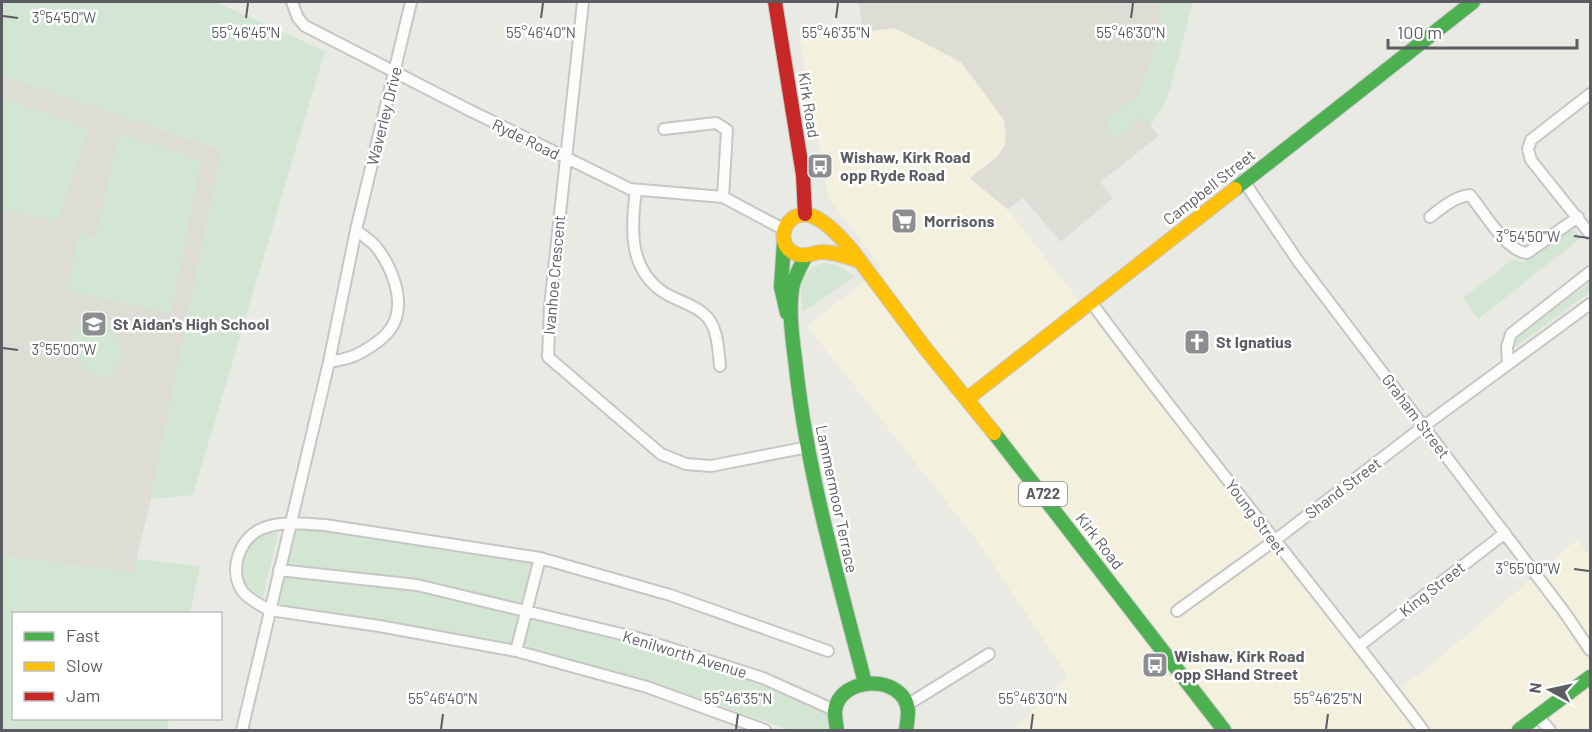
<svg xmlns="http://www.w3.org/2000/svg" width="1592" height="732" font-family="Barlow,sans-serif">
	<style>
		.commercial { fill: #f3f1de }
		.education { fill: #dddcd5 }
		.green { fill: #d3e6d3 }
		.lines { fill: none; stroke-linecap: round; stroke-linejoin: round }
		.street-casing { stroke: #c6c6c6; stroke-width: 14 }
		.fast-casing { stroke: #c7c7c7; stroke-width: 16 }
		.slow-casing { stroke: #c7c7c7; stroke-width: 16 }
		.jam-casing { stroke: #c7c7c7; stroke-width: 16 }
		.street { stroke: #fcfcfb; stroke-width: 10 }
		.fast { stroke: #4caf50; stroke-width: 14 }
		.slow { stroke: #ffc107; stroke-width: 14 }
		.jam { stroke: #c62828; stroke-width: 14 }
		.ticks { fill: none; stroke: #5b5d62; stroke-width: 2 }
		.labels { text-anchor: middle; stroke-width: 5; stroke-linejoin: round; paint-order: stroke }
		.shield { fill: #fff; stroke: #8c8e91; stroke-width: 1.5 }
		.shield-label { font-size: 15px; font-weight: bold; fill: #5b5d62 }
		.street-label { font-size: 16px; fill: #5b5d62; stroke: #fff }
		.poi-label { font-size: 16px; font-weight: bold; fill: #5b5d62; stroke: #fff; text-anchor: start }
		.ticks-label { font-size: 15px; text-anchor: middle; fill: #5b5d62; stroke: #fff; stroke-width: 5; stroke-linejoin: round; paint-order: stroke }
	</style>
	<rect width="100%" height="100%" fill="#eaeae5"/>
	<path class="commercial" d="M894,28L961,61L1004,120L1005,145L997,157L970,179L1007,209L1388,696L1429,667L1577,540L1590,556V730H1013L1068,676L976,539L807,326L881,268L829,198L800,40Z"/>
	<path class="education" d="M859,2H1161L1160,33L1139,96L1140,113L1159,136L1100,182L1113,198L1061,242L1023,198L1007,209L970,178L997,157L1005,145L1006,134L1004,120L961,62L894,28L863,32Z
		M2,75L222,150L151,499L133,573L2,556Z"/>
	<path class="green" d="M2,2H216L325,51L193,495L151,499L222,150L2,75Z
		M1161,2H1193L1170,89L1165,104L1150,126L1142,116L1117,138L1109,132L1106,117L1139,96L1160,33Z
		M2,98L89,128L57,222L2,209Z
		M119,134L201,160L171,313L68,291L79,232L96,237Z
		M1567,230L1575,231L1581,238L1478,319L1463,298L1513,259L1524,262Z
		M824,263C837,264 845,268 854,277L803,312C799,290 799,269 824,263Z
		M1590,282V292L1516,347L1513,346L1519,335Z
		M83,316L112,324L122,353L111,378L87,372L68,343Z
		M297,528C377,533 456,548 534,563L523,605L417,580L288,565Z
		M265,532L278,533L263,597L254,593L243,582C237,558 246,545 265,532Z
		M2,556L133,573L136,559L200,566L190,613L14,614V718L169,719L167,730H2Z
		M286,574L416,588L520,613L513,645L380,620L279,607Z
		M529,617L638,641L762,681L836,715L831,730H790L649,681L522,646Z"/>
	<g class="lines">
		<g class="street-casing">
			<path id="street" d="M292,2L298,18L305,26L467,109L630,189L723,197L783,229
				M583,2L550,306L548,357L661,454L686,464L711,466L808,447
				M1590,94L1531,140L1528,149L1531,160L1590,234
				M664,129L716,123L727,130L723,197
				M1243,180L1298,261L1565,613L1590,650
				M636,190C631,227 628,268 663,292C675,300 693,304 704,314C718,326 718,348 720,366
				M1430,217C1443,207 1454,197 1470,195C1483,211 1507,252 1527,253L1578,217
				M1091,302C1198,447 1314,586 1423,730
				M329,362C338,360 348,359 356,355C370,348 391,335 396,318C403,296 391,266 377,248C372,241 363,236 356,230
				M1508,364L1507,347L1511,334L1590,272
				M279,570L417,585L638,638L763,678L832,709L835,717
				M1177,611L1274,541L1424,426L1590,304
				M1359,646L1505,533
				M516,651L540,558
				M907,705L989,654
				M1538,717L1550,730
				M242,730L329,362L356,230L411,2
				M765,730L647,687L516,651L379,626L270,610C260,605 250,600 243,592C228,571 239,539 261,529C280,520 304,524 325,525L540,558L670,595L828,651"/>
		</g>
		<g class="fast-casing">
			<path id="fast" d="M1235,189L1473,2
				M784,242L781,287L787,313
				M806,256C800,267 794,277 792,289C788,318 794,347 797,376C809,480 839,581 865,683
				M994,433L1224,730
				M837,730C836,724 835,717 835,711C839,675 905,674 908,711C908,717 907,724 906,730
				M1519,730L1590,677"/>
		</g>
		<g class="slow-casing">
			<path id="slow" d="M859,261C847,257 835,252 823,252C814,252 805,258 796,254C771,244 787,207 812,216C827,222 840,237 851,249L925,348L994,433
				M967,399L1235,189"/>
		</g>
		<g class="jam-casing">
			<path id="jam" d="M775,2L803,175L805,214"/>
		</g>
		<use href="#street" class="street"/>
		<use href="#fast" class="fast"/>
		<use href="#slow" class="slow"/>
		<use href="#jam" class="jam"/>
	</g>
	<path class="ticks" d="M3,16L18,18M246,18L248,3M541,18L543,3M836,18L838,3M1131,18L1133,3M1574,236L1589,238M3,348L18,350M1574,569L1589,571M441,729L443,714M736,729L738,714M1031,729L1033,714M1326,729L1328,714"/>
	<defs>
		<g id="bus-square" transform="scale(1.35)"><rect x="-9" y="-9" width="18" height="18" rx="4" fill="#8d8e90" stroke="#fff"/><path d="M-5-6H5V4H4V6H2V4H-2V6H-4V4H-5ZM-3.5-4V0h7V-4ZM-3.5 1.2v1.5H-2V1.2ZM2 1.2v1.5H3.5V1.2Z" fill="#fff"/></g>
		<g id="supermarket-square" transform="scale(1.35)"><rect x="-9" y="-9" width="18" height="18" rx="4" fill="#8d8e90" stroke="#fff"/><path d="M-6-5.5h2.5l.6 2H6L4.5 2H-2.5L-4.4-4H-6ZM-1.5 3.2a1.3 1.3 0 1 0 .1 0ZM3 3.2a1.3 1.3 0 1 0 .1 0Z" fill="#fff"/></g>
		<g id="school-square" transform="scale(1.35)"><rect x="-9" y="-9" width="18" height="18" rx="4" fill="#8d8e90" stroke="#fff"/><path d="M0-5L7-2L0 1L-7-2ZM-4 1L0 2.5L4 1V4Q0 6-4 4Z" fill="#fff"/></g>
		<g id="church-square" transform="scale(1.35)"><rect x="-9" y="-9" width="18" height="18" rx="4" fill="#8d8e90" stroke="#fff"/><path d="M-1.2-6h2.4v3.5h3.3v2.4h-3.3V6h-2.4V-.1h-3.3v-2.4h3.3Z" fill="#fff"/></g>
	</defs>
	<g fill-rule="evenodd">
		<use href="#bus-square" x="820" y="166"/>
		<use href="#supermarket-square" x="904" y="221"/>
		<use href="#school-square" x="94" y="324"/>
		<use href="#church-square" x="1197" y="342"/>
		<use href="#bus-square" x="1155" y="665"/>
	</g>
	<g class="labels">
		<rect class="shield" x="1019" y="482" width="48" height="24" rx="4.5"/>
		<g class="shield-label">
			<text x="1043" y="499">A722</text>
		</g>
		<g class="street-label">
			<text transform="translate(809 105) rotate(81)" y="6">Kirk Road</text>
			<text transform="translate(384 116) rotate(-76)" y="6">Waverley Drive</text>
			<text transform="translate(526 139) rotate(26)" y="6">Ryde Road</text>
			<text transform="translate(1209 187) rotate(-38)" y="6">Campbell Street</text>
			<text transform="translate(554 275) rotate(-85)" y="6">Ivanhoe Crescent</text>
			<text transform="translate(1416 416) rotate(53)" y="6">Graham Street</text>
			<text transform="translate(1343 488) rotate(-37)" y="6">Shand Street</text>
			<text transform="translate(837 499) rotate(78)" y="6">Lammermoor Terrace</text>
			<text transform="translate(1256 517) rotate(53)" y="6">Young Street</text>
			<text transform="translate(1100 541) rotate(52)" y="6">Kirk Road</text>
			<text transform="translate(1432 589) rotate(-38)" y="6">King Street</text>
			<text transform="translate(685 654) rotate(17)" y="6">Kenilworth Avenue</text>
		</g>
		<g class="poi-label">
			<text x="840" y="163">Wishaw, Kirk Road<tspan x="840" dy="18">opp Ryde Road</tspan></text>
			<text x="924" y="227">Morrisons</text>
			<text x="113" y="330">St Aidan's High School</text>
			<text x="1216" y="348">St Ignatius</text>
			<text x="1174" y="662">Wishaw, Kirk Road<tspan x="1174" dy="18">opp SHand Street</tspan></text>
		</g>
	</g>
	<g class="ticks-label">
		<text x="64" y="23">3°54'50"W</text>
		<text x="246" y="38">55°46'45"N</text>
		<text x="541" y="38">55°46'40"N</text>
		<text x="836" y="38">55°46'35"N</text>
		<text x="1131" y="38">55°46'30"N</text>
		<text x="1528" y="242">3°54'50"W</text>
		<text x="64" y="355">3°55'00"W</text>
		<text x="1528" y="574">3°55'00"W</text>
		<text x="443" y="704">55°46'40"N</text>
		<text x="738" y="704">55°46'35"N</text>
		<text x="1033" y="704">55°46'30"N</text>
		<text x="1328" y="704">55°46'25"N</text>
	</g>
	<rect width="1592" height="732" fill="none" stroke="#5b5d62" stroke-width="6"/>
	<rect x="12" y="612" width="210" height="108" fill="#ffffff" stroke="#bdbec0" stroke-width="1.5"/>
	<rect x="24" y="632" width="30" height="9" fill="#4caf50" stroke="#bdbec0" stroke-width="1.5"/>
	<text x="66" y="642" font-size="18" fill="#5b5d62">Fast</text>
	<rect x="24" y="662" width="30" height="9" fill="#ffc107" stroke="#bdbec0" stroke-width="1.5"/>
	<text x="66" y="672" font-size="18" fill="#5b5d62">Slow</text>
	<rect x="24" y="692" width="30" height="9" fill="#c62828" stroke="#bdbec0" stroke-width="1.5"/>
	<text x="66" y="702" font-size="18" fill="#5b5d62">Jam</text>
	<g transform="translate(1550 690) rotate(278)" stroke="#ffffff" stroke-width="4.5" paint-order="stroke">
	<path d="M0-4.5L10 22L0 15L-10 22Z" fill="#5b5d62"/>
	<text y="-9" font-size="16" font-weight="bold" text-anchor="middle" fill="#5b5d62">N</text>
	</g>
	<path d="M1388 39v9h189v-9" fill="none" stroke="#5b5d62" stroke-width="3"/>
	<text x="1397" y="39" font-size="18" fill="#5b5d62" stroke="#ffffff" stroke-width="4.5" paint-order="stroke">100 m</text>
</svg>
